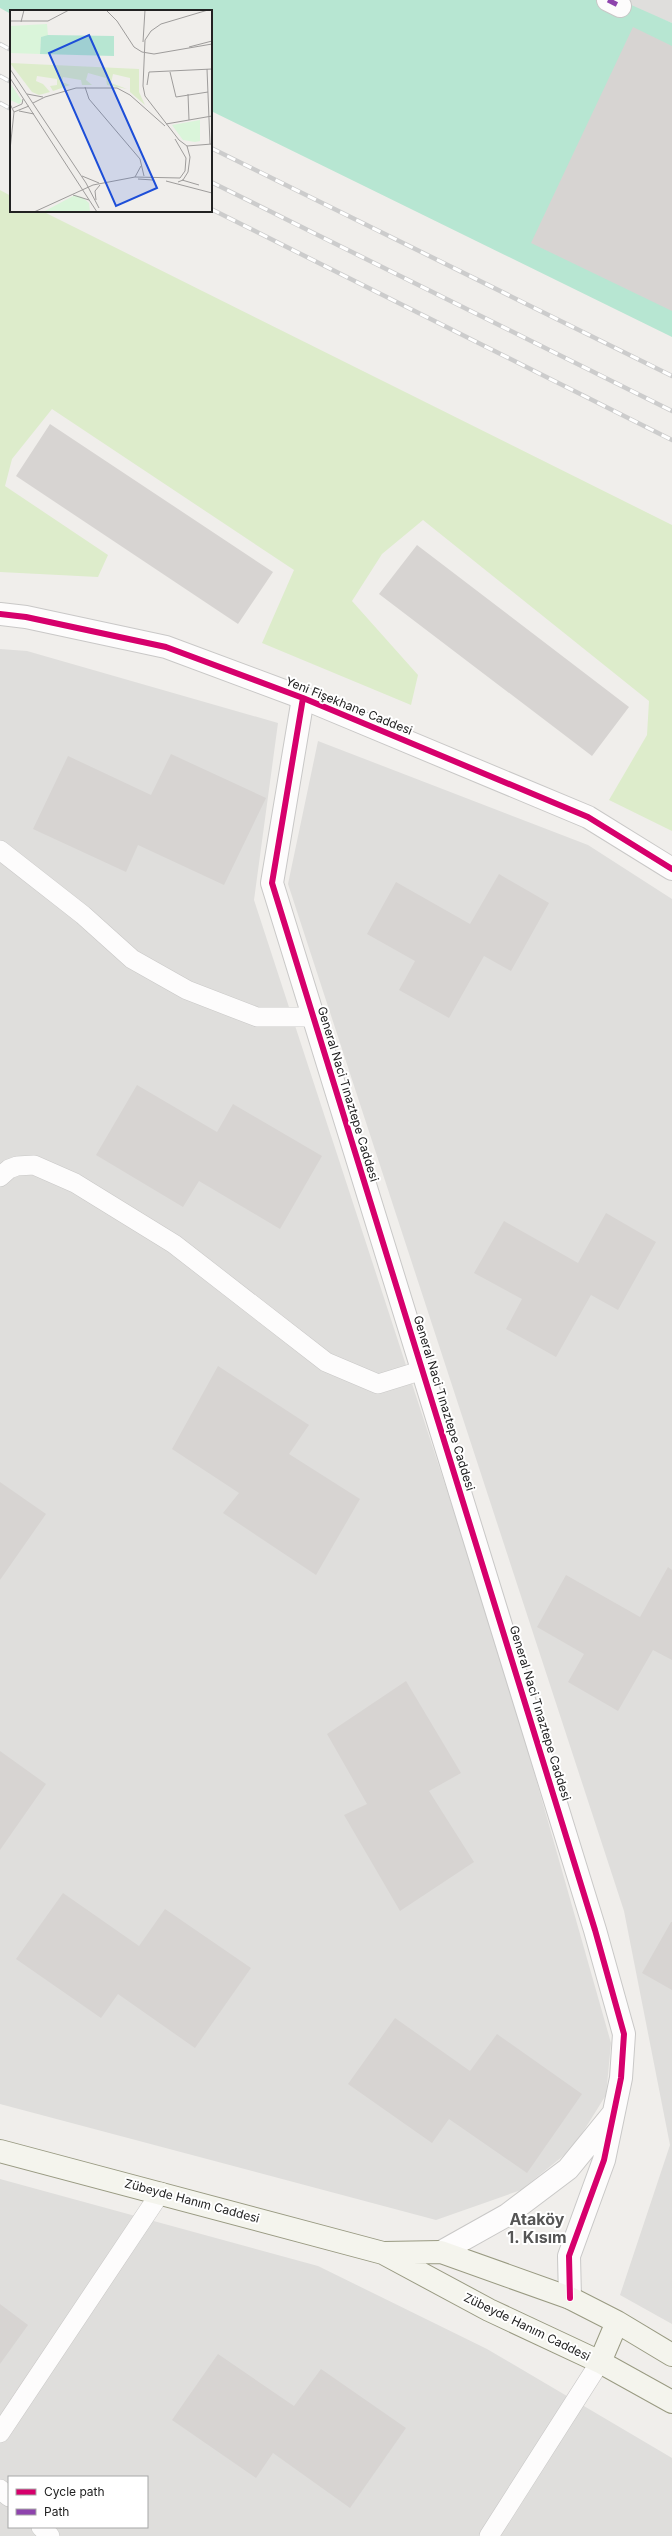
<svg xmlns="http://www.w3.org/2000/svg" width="672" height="2536" font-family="Inter,sans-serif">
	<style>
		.residential { fill: #dfdedc; fill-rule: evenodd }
		.grass { fill: #ddeccb }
		.pitch { fill: #b7e6d2 }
		.building { fill: #d7d4d2 }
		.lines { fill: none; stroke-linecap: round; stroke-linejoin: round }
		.service-casing { stroke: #c9c8c7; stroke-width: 20 }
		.pedestrian-casing { stroke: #c9c8c7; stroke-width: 24 }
		.minor-casing { stroke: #c9c8c7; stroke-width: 24 }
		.tertiary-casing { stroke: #c9c8c7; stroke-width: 24 }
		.secondary-casing { stroke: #999a82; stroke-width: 24 }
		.service { stroke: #fdfcfc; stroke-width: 19 }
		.pedestrian { stroke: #fdfcfc; stroke-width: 22 }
		.minor { stroke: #fdfcfc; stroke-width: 22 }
		.tertiary { stroke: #fdfcfc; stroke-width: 22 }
		.secondary { stroke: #f4f4ed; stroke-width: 22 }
		.rail-casing { stroke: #ccc; stroke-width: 4.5 }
		.rail { stroke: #fff; stroke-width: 3; stroke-dasharray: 9; stroke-linecap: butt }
		.quiet { stroke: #8e44ad; stroke-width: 5; stroke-dasharray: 10 5; stroke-linecap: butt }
		.cycleway-casing { stroke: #fff; stroke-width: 8 }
		.cycleway { stroke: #d6006c; stroke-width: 6 }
		.labels { text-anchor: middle; stroke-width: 4; stroke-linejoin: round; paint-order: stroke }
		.street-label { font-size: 12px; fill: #222; stroke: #fff }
		.district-label { font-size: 16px; font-weight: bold; fill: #555; stroke: #fff }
		.inset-road { fill: none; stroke: #9e9c9b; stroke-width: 1 }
		.view { fill: #1d4ed8; fill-opacity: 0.15; stroke: #1d4ed8; stroke-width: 2 }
		.inset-edge { fill: none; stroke: #222; stroke-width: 2 }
	</style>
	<rect width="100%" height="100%" fill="#f0eeeb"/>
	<path class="residential" d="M620,0H672V23L639,10Z
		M0,649L27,651L278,723L254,900L501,1656L611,2043L606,2095L573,2148L521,2190L436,2220L0,2104Z
		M318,741L588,845L672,899V2324L620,2295L670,2145L624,1911L288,884Z
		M0,2179L318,2266L487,2349L672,2458V2536H0ZM9,2477H147V2527H9Z"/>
	<path class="grass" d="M0,190L11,196V211H42L672,525V831L609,800L647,735L649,701L423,520L382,554L352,601L418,675L411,705L262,643L294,570L52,409L12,459L5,486L108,555L98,577L0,572Z"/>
	<path class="pitch" d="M0,0H620L672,23V337L211,111V11H11V14L0,8Z"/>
	<path class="building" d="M633,27L672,46V311L531,243Z
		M50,424L273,572L238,624L16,476Z
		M417,545L629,707L592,756L379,594Z
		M171,754L266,798L224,885L138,845L126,872L33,829L68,756L151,795Z
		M499,874L549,903L511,971L484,956L449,1018L399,990L415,961L367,934L396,882L470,924Z
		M137,1085L217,1132L233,1104L322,1156L280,1229L199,1181L183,1207L96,1155Z
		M606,1213L656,1242L618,1310L591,1295L556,1357L506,1329L522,1299L474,1273L504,1221L578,1263Z
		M218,1366L309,1425L289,1454L360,1499L316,1575L223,1513L239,1493L172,1449Z
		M0,1482L46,1514L0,1580Z
		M668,1567L672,1570V1660L653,1650L618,1711L568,1682L584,1654L537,1627L566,1575L640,1617Z
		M406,1681L461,1773L429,1791L474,1862L400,1911L344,1815L367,1804L327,1734Z
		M0,1751L46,1784L0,1850Z
		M63,1893L139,1946L165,1909L251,1968L195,2048L118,1994L101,2018L16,1959Z
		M671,1922H672V1990L642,1973Z
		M395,2018L470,2071L497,2034L582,2094L527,2173L449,2119L432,2143L348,2084Z
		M0,2304L28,2325L0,2364Z
		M218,2354L294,2406L321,2369L406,2428L350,2508L273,2453L256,2478L172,2420Z"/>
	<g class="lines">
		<g class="service-casing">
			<path id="service" d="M0,850L83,915L132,959L187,990L257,1017H313
				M0,1177L9,1169L17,1166L34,1165L75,1183L174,1244L326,1362L378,1384L423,1370
				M0,2433L161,2192
				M0,2489L9,2497
				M41,2527L50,2536
				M489,2536L600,2362"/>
		</g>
		<g class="pedestrian-casing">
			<path id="pedestrian" d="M608,0L620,6"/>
		</g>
		<g class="minor-casing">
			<path id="minor" d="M303,698L272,883L595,1930L624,2034L621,2078L604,2160L569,2256L570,2298
				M441,2252L507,2215L568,2169L612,2115"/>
		</g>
		<g class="tertiary-casing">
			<path id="tertiary" d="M0,614L26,617L166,647L303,698L588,817L672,869"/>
		</g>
		<g class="secondary-casing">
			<path id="secondary" d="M0,2151L383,2253L489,2310L600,2362L672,2402
				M384,2253L441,2252L570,2298L617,2322L672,2355
				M600,2362L617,2322"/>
		</g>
		<use href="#service" class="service"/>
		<use href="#pedestrian" class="pedestrian"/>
		<use href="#minor" class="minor"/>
		<use href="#tertiary" class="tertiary"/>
		<use href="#secondary" class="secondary"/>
		<g class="rail-casing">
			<path id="rail" d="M0,44L11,50
				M0,76L11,82
				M0,103L11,109
				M211,148L672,376
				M211,182L672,411
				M211,209L672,440"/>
		</g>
		<use href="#rail" class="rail"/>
		<path class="quiet" d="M608,0L620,6"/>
		<g class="cycleway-casing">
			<path id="cycleway" d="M0,614L26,617L166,647L303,698L588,817L672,869
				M303,698L272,883L595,1930L624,2034L621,2078L604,2160L569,2256L570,2298"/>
		</g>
		<use href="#cycleway" class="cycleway"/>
	</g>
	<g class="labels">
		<g class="street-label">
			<text transform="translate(349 706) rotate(22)" y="4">Yeni Fişekhane Caddesi</text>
			<text transform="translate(348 1094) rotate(73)" y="4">General Naci Tınaztepe Caddesi</text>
			<text transform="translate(444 1403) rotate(73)" y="4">General Naci Tınaztepe Caddesi</text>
			<text transform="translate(540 1713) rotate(73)" y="4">General Naci Tınaztepe Caddesi</text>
			<text transform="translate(192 2201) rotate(15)" y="4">Zübeyde Hanım Caddesi</text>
			<text transform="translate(527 2327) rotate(26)" y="4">Zübeyde Hanım Caddesi</text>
		</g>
		<g class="district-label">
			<text x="537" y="2225">Ataköy<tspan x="537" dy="18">1. Kısım</tspan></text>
		</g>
	</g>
	<g transform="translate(10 10)">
		<rect width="202" height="202" fill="#f0eeeb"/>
		<path d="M0,53L129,59V82L135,95L120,82V68L103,64L101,73L117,79L97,75L96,68L78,63L76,70L82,75H72L71,70L53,67L52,72L60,75L43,81L40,76L47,75V69L27,66L26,71L33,74L40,82L29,85L22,82Z" fill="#ddeccb"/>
		<path d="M37,14L38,26L31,27L30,44L0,43V16ZM0,73L12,91L9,94L0,90ZM190,110V131L185,132L173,130L162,115ZM65,185L72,187L79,193L80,202H33Z" fill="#daf5da"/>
		<path d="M38,25L104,26V46L30,44L31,27Z" fill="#b7e6d2"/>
		<path class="inset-road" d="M96,0L107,11L124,37L132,42L144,44L202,34M0,11H38L59,0M11,12L14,0M133,32L135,0M179,37L202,31M0,59L76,173L89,198M197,59L200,134M160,62L166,87L198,82M0,68L87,202M137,75L139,62L202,59M75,77L79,89L130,149L134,166M17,84L33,87M178,84L179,110M23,93L35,87L66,78H107L120,85L155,116M0,94L4,102L0,140M3,98L12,94L13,89M9,101L24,104M4,102L19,96M156,114L202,106M177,136L169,130L135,86L133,76L135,30L141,21L151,14L198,0M177,136L202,134M72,166L89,173M125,167L131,156M128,169L143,170M172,170L189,175M156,171L202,183M168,172L173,170L178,162L180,147L177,136M63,185L79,190M86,190L85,181L90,175M24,202L83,175L125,167L170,168L175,161L176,148L165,129"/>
		<path class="view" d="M79,25L147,178L106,196L39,43Z"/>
		<rect width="202" height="202" class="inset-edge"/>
	</g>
	<rect x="8" y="2476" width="140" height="52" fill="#ffffff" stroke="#a7a7a7"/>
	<rect x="16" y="2489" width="20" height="6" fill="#d6006c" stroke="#a7a7a7"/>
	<text x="44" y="2496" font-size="12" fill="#222222">Cycle path</text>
	<rect x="16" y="2509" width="20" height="6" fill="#8e44ad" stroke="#a7a7a7"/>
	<text x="44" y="2516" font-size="12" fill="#222222">Path</text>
</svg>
